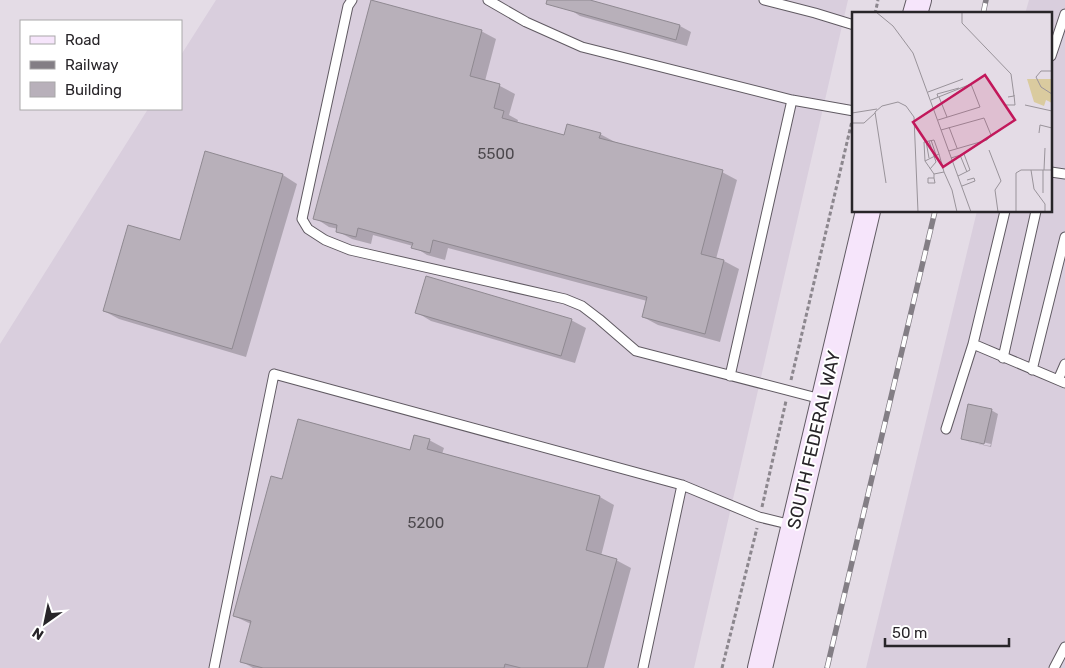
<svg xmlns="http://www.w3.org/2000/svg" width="1065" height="668" font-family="Rubik,sans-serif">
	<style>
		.built { fill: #d9cedd }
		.shadow { fill: #0003; fill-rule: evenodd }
		.building { fill: #b8b0ba; stroke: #8f8991 }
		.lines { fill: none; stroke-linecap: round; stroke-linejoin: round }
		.service-casing { stroke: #605a62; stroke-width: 11 }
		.secondary-casing { stroke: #605a62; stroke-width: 26 }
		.path { stroke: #8c878e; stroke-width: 3; stroke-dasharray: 4 2.5; stroke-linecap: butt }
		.service { stroke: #fff; stroke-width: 9 }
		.secondary { stroke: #f6e5fb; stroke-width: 24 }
		.rail-casing { stroke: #837e85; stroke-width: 5.5 }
		.rail { stroke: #fff; stroke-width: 4; stroke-dasharray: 11; stroke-linecap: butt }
		.labels { text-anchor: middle; stroke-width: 4; stroke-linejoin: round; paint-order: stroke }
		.number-label { font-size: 15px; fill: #4c484d }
		.street-label { font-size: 18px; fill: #282529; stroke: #fff }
		.inset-road { fill: none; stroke: #99939a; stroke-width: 1 }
		.view { fill: #c2185b; fill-opacity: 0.15; stroke: #c2185b; stroke-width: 2.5 }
		.inset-edge { fill: none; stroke: #282529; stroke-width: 2.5 }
	</style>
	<rect width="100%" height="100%" fill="#e4dce6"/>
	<path class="built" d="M216,0H848L694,668H0V344L148,109H181V55Z
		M1029,0H1065V668H866L977,211H1051V14H1025Z"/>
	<path class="shadow" d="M571,0H586L680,26L691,32L687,46L580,16L569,9Z
		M481,31L496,39L485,81L500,86L515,94L509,115L518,120L517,124L565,137L600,134L615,142L722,172L737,180L716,259L724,261L739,269L720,342L658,325L643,317L647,301L448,248L445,260L427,255L413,246L373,235L371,244L352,239L337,231L338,229L329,227L315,218Z
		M283,175L297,184L246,357L119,319L104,311L180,241Z
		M416,312L571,320L586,328L575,363L431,321Z
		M991,410L998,414L991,447L970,442L962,438ZM969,439L991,444L990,446L969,442Z
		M429,440L444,448L442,454L600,497L614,505L601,556L616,560L631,568L604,668H253L241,661L251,624L234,616L283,481L411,451Z"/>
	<path class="building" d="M371,0L482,30L470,76L500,84L494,108L504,111L502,118L564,135L567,124L601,133L599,138L723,170L701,254L724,260L705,334L642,317L647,297L433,240L430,253L411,248L413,243L358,228L356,237L336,232L337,225L313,219Z
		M547,0H590L680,25L676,40L546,4Z
		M205,151L283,174L232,349L103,311L128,225L180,240Z
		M426,276L572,319L561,356L415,313Z
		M968,404L992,409L984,444L961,439Z
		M298,419L410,450L414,435L430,439L427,449L600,496L586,550L617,559L587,668H521L505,664L504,668H263L240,662L251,621L233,616L271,476L282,479Z"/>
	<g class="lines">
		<g class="service-casing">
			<path id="service" d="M352,0L348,6L302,219L308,229L325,240L350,250L565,299L582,306L599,319L636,351L821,399
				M488,0L526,22L582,47L792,100L854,111
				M764,0L815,13L854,25
				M1051,56L1065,14
				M1051,172L1065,174
				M1005,211L973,344L1065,383
				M1003,358L1036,211
				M1032,370L1065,237
				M730,376L792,100
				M1058,380L1065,364
				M946,429L973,344
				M214,668L274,374L682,485L759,517L792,525
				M643,668L682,485
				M1054,668L1065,647"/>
		</g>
		<g class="secondary-casing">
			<path id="secondary" d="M915,14L919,0
				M760,668L868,211"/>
		</g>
		<path class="path" d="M875,14L878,0
			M791,380L852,121
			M762,507L786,401
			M722,668L757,528"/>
		<use href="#service" class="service"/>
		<use href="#secondary" class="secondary"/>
		<g class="rail-casing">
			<path id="rail" d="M983,14L986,0
				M827,668L935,211"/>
		</g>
		<use href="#rail" class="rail"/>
	</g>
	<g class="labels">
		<g class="number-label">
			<text x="496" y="159">5500</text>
			<text x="426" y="528">5200</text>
		</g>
		<g class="street-label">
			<text transform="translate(814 440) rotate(-77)" y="6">SOUTH FEDERAL WAY</text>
		</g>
	</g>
	<g transform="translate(852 12)">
		<rect width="200" height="200" fill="#e4dce6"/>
		<path d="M175,67H200V91L194,88L192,94L182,90Z" fill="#dacb9f"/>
		<path class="inset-road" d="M24,0L41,14L61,41L119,200M110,0V11L159,62L162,84L156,85M200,59H189L184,65L189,75L200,82M76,80L111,67M86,85L85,82L107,76M87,85L95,105M79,88L119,72L128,95L86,108M153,93H163L162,83M173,93L200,99M0,101L25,97M0,111H12L23,101M97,115L105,136M89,118L132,106L139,123L135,128L97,139M187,121L188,113L200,116M79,128L84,143M74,129L77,146M77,129L84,150L78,157M137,138L149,169L143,178L146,200M87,142L82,128L72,130L73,149L82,162L92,160L100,178L105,200M108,143L115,160M99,146L112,142L118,158L106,164M73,149L87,142L92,160M179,158L182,177L193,192V200M191,158V181M192,158L193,136M82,162V166L83,171H76V166H82M34,171L23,100L30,94L46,90L54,94L62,105L66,200M110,174L123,169L122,166L115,168M164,200V161L169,158H200"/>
		<path class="view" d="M133,63L163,108L91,155L61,110Z"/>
		<rect width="200" height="200" class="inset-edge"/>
	</g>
	<rect x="20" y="20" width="162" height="90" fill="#ffffff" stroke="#a9a8a9"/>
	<rect x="30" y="36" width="25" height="8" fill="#f6e5fb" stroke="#a9a8a9"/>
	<text x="65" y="45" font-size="15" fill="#282529">Road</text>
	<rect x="30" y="61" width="25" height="8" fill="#837e85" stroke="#a9a8a9"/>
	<text x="65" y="70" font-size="15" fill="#282529">Railway</text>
	<rect x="30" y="82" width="25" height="15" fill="#b8b0ba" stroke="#a9a8a9"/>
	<text x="65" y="95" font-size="15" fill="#282529">Building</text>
	<g transform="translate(45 623) rotate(213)" stroke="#ffffff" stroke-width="4" paint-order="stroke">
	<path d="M0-4L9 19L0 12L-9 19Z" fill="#282529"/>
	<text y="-8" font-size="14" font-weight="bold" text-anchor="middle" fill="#282529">N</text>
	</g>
	<path d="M885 638v8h124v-8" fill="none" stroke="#282529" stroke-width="2.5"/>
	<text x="892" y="638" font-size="15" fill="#282529" stroke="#ffffff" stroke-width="4" paint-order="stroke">50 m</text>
</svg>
